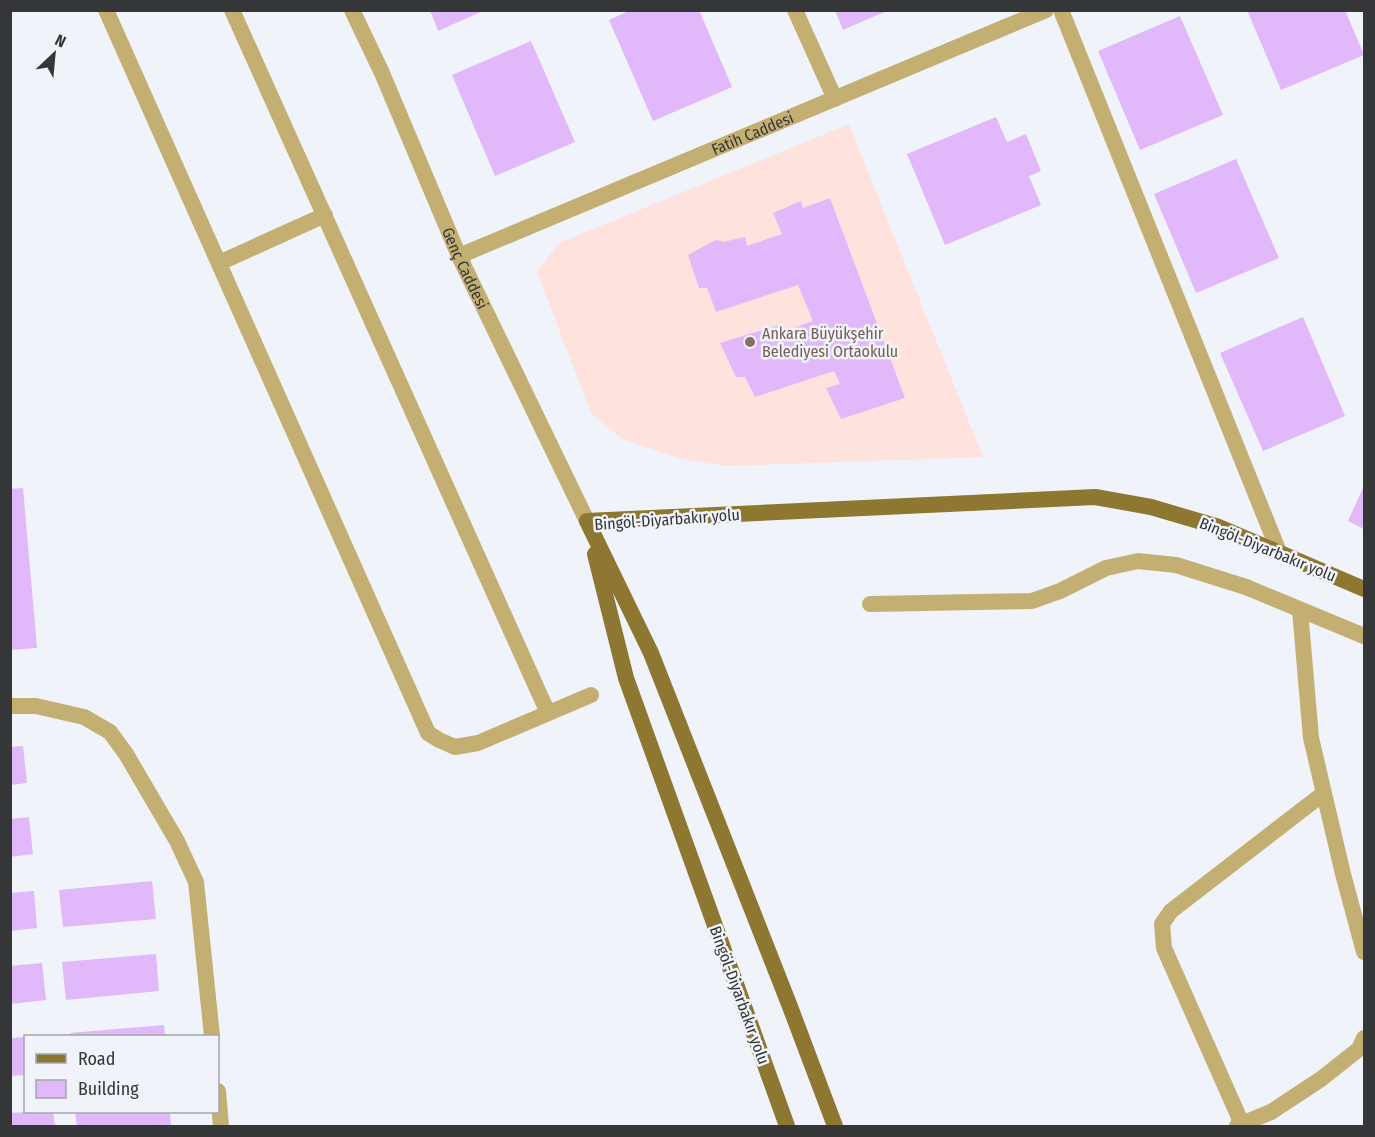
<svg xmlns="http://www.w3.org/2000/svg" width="1375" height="1137" font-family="'Fira Sans Condensed',sans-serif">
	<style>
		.education { fill: #fde2de }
		.building { fill: #e1b8f9 }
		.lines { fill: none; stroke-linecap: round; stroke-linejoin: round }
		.minor { stroke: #c4af73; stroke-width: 16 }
		.tertiary { stroke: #c4af73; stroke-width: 16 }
		.primary { stroke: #8e7731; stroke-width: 16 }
		.education-dot { fill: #8d6e63; stroke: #f0f3fa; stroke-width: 2 }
		.labels { text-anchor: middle; stroke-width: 5; stroke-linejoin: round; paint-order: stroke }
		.street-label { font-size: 16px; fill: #353638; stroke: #f0f3fa }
		.education-label { font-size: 16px; fill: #785e54; stroke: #f0f3fa; text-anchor: start }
	</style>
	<rect width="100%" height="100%" fill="#f0f3fa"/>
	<path class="education" d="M849,124L983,457L726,466L682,459L622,439L591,413L537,272L559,243Z"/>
	<path class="building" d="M430,10H485L438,31Z
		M631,10H699L732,87L653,121L609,20Z
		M835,10H889L843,30Z
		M1247,10H1345L1364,55L1281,90Z
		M1180,16L1223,115L1140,150L1098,51Z
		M531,41L575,142L495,176L452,75Z
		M996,117L1007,142L1026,134L1041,171L1029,176L1041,205L945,245L907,154Z
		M1236,159L1279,258L1196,293L1154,194Z
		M830,198L905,398L841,419L826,388L840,384L834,371L755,397L745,377H736L720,343L782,324L785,331L813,321L798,285L716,312L707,288H699L688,255L716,240L723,242L745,237L747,246L782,234L773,213L801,201L803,208Z
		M1303,317L1345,416L1263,451L1220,353Z
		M1364,486V529L1348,521Z
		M23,488L37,648L10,650V489Z
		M23,746L27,783L10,785V747Z
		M29,817L33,854L10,857V819Z
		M152,881L156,919L63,927L59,890Z
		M34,891L37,928L10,931V893Z
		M156,954L159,991L66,1000L62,962Z
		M42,963L46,1000L10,1004V966Z
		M164,1025L165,1036H70V1033Z
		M26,1037V1075L10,1076V1038Z
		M25,1112H53L55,1126H10V1113Z
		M75,1112H170L171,1126H77Z"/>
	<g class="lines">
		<path class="minor" d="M106,10L428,733L439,740L455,747L478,743L591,695
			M232,10L548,713
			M795,10L835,99
			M1061,10L1279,552
			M219,263L325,215
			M870,604L1032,601L1060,591L1106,568L1138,561L1176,565L1246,587L1364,636
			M1300,610L1311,738L1343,874L1364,952
			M10,706H36L84,717L110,732L126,754L177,841L196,882L212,1036
			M218,1091L221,1126
			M1242,1124L1164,948L1162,924L1171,911L1324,793
			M1237,1126L1271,1112L1321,1079L1359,1049L1364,1038"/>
		<g class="tertiary">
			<path id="s1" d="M352,10L382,73L459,256L587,521"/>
			<path id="s2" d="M459,256L1046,10"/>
		</g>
		<path class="primary" d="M587,521L1095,497L1151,507L1219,527L1364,589
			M587,521L651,653L789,1004L835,1126
			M595,554L626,678L787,1126"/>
	</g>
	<circle class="education-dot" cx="750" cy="342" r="6"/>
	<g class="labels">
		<g class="street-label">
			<text dy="6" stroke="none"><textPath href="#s2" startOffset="318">Fatih Caddesi</textPath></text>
			<text dy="6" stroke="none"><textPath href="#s1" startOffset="282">Genç Caddesi</textPath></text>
			<text transform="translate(667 519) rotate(-4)" y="6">Bingöl-Diyarbakır yolu</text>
			<text transform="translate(1268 549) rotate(22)" y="6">Bingöl-Diyarbakır yolu</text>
			<text transform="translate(740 995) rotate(70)" y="6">Bingöl-Diyarbakır yolu</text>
		</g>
		<g class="education-label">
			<text x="762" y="339">Ankara Büyükşehir<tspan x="762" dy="18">Belediyesi Ortaokulu</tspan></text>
		</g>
	</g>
	<rect width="1375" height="1137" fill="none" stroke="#353638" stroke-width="24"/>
	<rect x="24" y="1035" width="195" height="78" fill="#f0f3fa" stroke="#a5a7ac" stroke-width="1.5"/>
	<rect x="36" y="1054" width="30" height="9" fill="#8e7731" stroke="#a5a7ac" stroke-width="1.5"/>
	<text x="78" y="1065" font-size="18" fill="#353638">Road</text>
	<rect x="36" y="1080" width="30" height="18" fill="#e1b8f9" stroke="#a5a7ac" stroke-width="1.5"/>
	<text x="78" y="1095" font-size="18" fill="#353638">Building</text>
	<g transform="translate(54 54) rotate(26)" stroke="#f0f3fa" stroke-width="4.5" paint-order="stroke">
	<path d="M0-4.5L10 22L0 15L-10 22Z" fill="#353638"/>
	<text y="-9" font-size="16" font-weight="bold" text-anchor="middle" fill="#353638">N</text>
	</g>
</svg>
